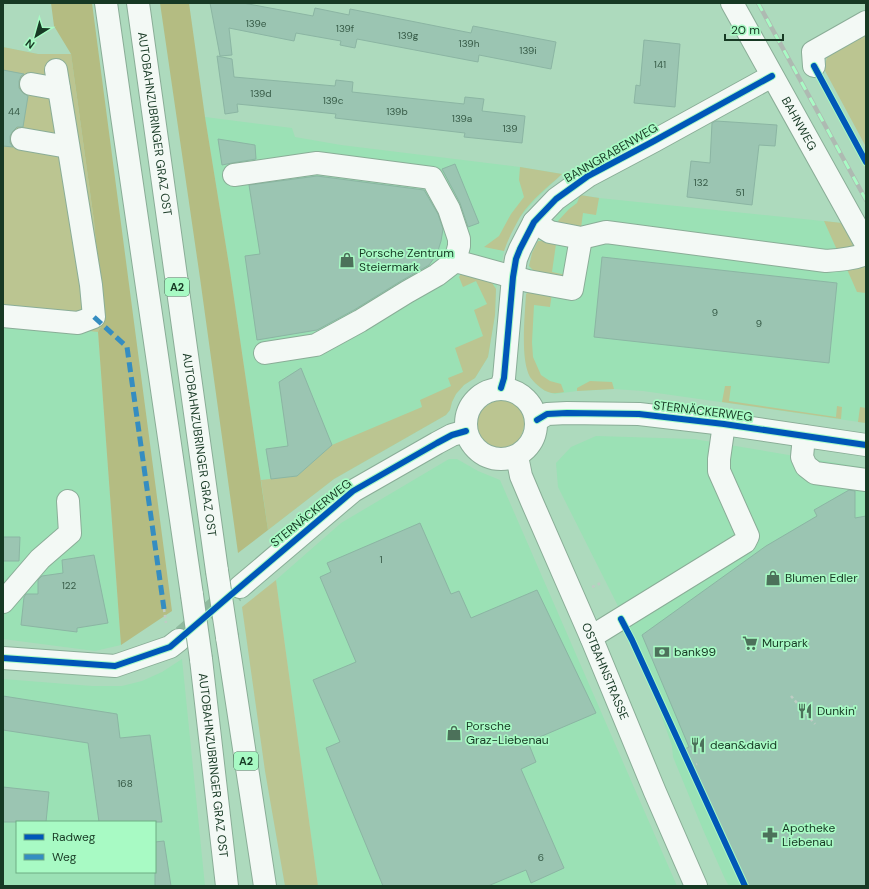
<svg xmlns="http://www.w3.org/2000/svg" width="869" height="889" font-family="'DM Sans',sans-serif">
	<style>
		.built { fill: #9be1b5; fill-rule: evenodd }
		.green { fill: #bbc591 }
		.forest { fill: #b4bc82 }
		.building { fill: #9bc5b2; stroke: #8bb5a3 }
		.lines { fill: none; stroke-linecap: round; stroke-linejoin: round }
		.minor-tunnel { stroke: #8fba9e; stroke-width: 22; stroke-dasharray: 22 11; stroke-linecap: butt }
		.minor-casing { stroke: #8aad97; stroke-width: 24 }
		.major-casing { stroke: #8aad97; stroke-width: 24 }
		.highway-casing { stroke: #8aad97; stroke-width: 24 }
		.path { stroke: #bfccc4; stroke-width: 2.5; stroke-dasharray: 3 3; stroke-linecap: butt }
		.minor { stroke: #f3f9f5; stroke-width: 22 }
		.major { stroke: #f3f9f5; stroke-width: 22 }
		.highway { stroke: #f3f9f5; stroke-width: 22 }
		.rail-casing { stroke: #aebab2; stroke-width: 4.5 }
		.rail { stroke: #a8fac4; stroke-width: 3; stroke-dasharray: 9; stroke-linecap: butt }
		.highway-bridge-casing { stroke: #8aad97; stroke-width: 24; stroke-linecap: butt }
		.highway-bridge { stroke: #f3f9f5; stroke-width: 22 }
		.quiet { stroke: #358dc1; stroke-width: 5; stroke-dasharray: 10 5; stroke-linecap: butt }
		.cycleway-casing { stroke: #a8fac4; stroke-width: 8 }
		.cycleway { stroke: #0057b8; stroke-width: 6 }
		.labels { text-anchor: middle; stroke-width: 3.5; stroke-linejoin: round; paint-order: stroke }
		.number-label { font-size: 10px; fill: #385c48 }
		.shield { fill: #a8fac4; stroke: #427354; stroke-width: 1 }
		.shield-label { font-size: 11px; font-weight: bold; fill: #173924 }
		.street-label { font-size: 12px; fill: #173924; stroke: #a8fac4 }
		.poi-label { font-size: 12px; fill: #173924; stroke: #a8fac4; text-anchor: start }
	</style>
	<rect width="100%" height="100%" fill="#addabd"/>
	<path class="built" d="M3,47L38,54H71L103,323L98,332L121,645L95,651L3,639Z
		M205,117L292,128L295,137L341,145L520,167L562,174L536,199L521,216L509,236L504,251L496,289L495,315L488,357L475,378L464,385L456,394L452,402L450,410L446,415L334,479L268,530L230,271Z
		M580,195L599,198L842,223L866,269V423L643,391L614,389L577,391L555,394L545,391L536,384L530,376L525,360L524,344L526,294L529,266L532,253L538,241L560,212Z
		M596,436L694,439L866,468V886H729L725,879L704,832L673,757L672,746L643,662L620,610L558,487L556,463L571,447Z
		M449,459H457L478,471L500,480L677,886H318L276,580L341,523Z
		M182,659L205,886H3V679L92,686H122L142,681L162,672ZM17,822H155V872H17Z"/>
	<path class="green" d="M866,35V147L824,69L827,57Z
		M3,47L38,54H71L94,221L103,323L98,332L3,321Z
		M520,167L562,174C548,187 531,200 520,217C514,228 508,239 504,251L484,247L499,236L511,214L524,197L519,180Z
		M580,195L599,198L596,215L583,213L581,228L562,226L558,221L569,209L577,203Z
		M824,221L842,223L855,249L837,250Z
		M538,241H551L556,244L552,272L566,275L565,277L535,272L529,266L532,253Z
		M864,265L866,269V293L857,292L846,267Z
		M462,272L489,278L496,289L495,315L488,357L475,378L464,385L456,394L452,402L450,410L446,415L334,479L268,530L261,480L297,476L332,445L422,407L420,400L451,386L448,378L463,372L455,348L483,336L474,310L487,304L476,281L463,287L459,277Z
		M530,291L552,293L550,307L534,305L532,342L533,357L541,375L550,381L561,384L564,392C555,394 549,394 541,388C537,385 533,381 530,377C520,359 525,315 526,294Z
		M590,381L612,382L614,389L577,391V388Z
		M725,386H731L729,401L836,417L837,406L842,407L841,419L722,402Z
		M499,400C504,401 509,401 514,404C523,410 526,421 523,431C521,438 516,444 509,446C479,457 461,410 499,400Z
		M860,407L866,408V423L858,422Z
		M276,580L318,886H285L265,771L242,607Z"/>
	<path class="forest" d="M51,3H92L172,611L121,645L98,332L103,323L94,221L71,54L54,26Z
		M160,3H189L205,117L230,271L268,530L238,553L200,278Z"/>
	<path class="building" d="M210,3H243L313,16L315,8L349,15L350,9L471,33L473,26L556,42L551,69L479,55L478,62L357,39L355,48L340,45L341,41L296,33L294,41L229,28L232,55L220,56Z
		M644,40L680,44L675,107L634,103L636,85L640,86Z
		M217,56L232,59L234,77L335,86L336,80L353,82L352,92L464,104L465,97L484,99L482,111L525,116L522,143L464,137L465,133L335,118L336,114L298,110L237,104L238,112L225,114Z
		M3,70L24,74L21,76L19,81V88L23,93L28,96L23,127H17L13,131L10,136V143L13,147L3,146Z
		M716,121L777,125L775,146L759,145L752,205L687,197L691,161L710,163L712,123Z
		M218,139L255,145L256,159L232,163L222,165Z
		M455,164L479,223L468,227L460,203L442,169Z
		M317,176L424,190L438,214L443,229L441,241L437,254L429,265L401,281L354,310L317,330L257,340L245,256L260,254L249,185Z
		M602,257L837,283L829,363L594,337Z
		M301,368L332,445L297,476L271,479L266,449L288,446L279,382Z
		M849,490L855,491V518L866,516V886H742L681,751L689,747L642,635L766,546L817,516L814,510Z
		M420,523L451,594L459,591L471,618L537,590L596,713L528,742L536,762L521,769L564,868L531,883L526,870L488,886H383L326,748L340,742L313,680L356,662L320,577L331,572L327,563Z
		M3,537H20L19,561H3Z
		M94,555L108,623L77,628V632L21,625L24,597L26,594H38V580L42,576L63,573L62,560Z
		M3,696L117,714L120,738L150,735L162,822H99L88,743L3,730Z
		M3,787L49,792L46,822H3Z
		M164,841L171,886H155V842Z"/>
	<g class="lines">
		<path class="minor-tunnel" d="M183,636L234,592"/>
		<g class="minor-casing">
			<g id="minor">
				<path id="s1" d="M732,3L866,244"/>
				<path d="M814,66L813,52L866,22"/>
				<path d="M31,84L59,89"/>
				<path d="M22,139L68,147"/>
				<path d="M234,175L317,163L432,178L449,209L459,239V246L455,261"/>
				<path d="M534,222L550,232L571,236L581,238L606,232L826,261C840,260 853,259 866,254"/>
				<path d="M3,316L78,323L94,317L91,285L56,70"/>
				<path d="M265,353L316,345L360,321L407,292L437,275L455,261L528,281L572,289L581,238"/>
				<path d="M501,388L504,378L513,277L516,259L520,249L534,222L556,199L588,176L654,141L772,76"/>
				<path d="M804,436L802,457L806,466L815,473L866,480"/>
				<path d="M240,587L353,491L437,443L452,435L466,431"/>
				<path d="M3,602L40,559L70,533L68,501"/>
				<path d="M591,637L745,542L748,536L719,471V459L724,424"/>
				<path d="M3,658L115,666L170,647L179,640"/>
			</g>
		</g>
		<g class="major-casing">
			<g id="major">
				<circle cx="501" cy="424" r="35"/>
				<path d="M537,420L547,414L567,413L639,414L724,424L866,445"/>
				<path id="s2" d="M517,457L519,466L521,476L532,502L591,637L655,792L696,886"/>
			</g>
		</g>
		<g class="highway-casing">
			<g id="highway">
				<path d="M106,3L122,116L192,595"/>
				<path id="s3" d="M138,3L217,571"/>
				<path d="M227,637L265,886"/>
				<path id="s4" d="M201,659L227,886"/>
			</g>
		</g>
		<path class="path" d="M592,587L599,584V582
			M164,609L166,623
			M791,696L815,724
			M691,767L697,764"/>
		<use href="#minor" class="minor"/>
		<use href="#major" class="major"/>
		<use href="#highway" class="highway"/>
		<g class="rail-casing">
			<path id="rail" d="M758,3L866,200"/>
		</g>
		<use href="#rail" class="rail"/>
		<g class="highway-bridge-casing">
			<path id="highway-bridge" d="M217,571L227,637
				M192,595L201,659"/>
		</g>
		<use href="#highway-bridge" class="highway-bridge"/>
		<path class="quiet" d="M94,317L127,347L164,609"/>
		<g class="cycleway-casing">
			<path id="cycleway" d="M814,66L866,162
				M501,388L504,378L513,277L516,259L520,249L534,222L556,199L588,176L654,141L772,76
				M537,420L547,414L567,413L639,414L724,424L866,445
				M621,619L632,640L745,886
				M3,658L115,666L170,647L240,587L353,491L437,443L452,435L466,431"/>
		</g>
		<use href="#cycleway" class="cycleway"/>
	</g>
	<defs>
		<g id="shop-bare" transform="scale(1.2)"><path d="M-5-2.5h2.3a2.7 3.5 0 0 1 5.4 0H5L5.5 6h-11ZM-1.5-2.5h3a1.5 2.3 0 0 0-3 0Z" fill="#4c715a" stroke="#a8fac4" stroke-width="2.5" paint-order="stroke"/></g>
		<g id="supermarket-bare" transform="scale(1.2)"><path d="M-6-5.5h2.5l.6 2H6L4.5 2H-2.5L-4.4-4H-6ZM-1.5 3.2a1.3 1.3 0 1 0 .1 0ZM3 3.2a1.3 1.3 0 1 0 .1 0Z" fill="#4c715a" stroke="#a8fac4" stroke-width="2.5" paint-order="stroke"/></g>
		<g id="bank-bare" transform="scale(1.2)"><path d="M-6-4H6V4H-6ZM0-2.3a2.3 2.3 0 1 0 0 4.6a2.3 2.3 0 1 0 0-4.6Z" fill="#4c715a" stroke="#a8fac4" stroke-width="2.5" paint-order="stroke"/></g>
		<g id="restaurant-bare" transform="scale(1.2)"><path d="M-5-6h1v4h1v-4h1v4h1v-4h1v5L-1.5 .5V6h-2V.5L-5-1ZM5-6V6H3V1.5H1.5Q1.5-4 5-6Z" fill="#4c715a" stroke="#a8fac4" stroke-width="2.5" paint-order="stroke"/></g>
		<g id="pharmacy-bare" transform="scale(1.2)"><path d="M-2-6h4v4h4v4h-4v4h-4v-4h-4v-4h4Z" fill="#4c715a" stroke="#a8fac4" stroke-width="2.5" paint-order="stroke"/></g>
	</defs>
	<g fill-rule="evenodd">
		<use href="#shop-bare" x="347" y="260"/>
		<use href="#shop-bare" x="773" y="578"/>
		<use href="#supermarket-bare" x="750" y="643"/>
		<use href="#bank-bare" x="662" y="652"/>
		<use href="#restaurant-bare" x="805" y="711"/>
		<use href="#shop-bare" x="454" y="733"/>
		<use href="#restaurant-bare" x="698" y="745"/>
		<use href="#pharmacy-bare" x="770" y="835"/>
	</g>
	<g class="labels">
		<g class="number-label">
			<text x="256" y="27">139e</text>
			<text x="345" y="32">139f</text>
			<text x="408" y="39">139g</text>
			<text x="469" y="47">139h</text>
			<text x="528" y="54">139i</text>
			<text x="660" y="68">141</text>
			<text x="261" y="97">139d</text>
			<text x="333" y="104">139c</text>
			<text x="14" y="115">44</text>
			<text x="397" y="115">139b</text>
			<text x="462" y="122">139a</text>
			<text x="510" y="132">139</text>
			<text x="701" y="186">132</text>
			<text x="740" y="196">51</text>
			<text x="715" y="316">9</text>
			<text x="759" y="327">9</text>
			<text x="381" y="563">1</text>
			<text x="69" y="589">122</text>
			<text x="125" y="787">168</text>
			<text x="541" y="861">6</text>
		</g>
		<g class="shield">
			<rect x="165" y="278" width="24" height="18" rx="3"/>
			<rect x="234" y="752" width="24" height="18" rx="3"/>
		</g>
		<g class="shield-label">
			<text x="177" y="291">A2</text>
			<text x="246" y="765">A2</text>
		</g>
		<g class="street-label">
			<text dy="4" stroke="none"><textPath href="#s1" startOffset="138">BAHNWEG</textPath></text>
			<text dy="4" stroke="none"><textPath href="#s3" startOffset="122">AUTOBAHNZUBRINGER GRAZ OST</textPath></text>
			<text transform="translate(611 153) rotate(-30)" y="4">BANNGRABENWEG</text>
			<text transform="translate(703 411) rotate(7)" y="4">STERNÄCKERWEG</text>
			<text dy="4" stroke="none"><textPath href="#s3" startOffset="446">AUTOBAHNZUBRINGER GRAZ OST</textPath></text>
			<text transform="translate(311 513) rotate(-39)" y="4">STERNÄCKERWEG</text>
			<text dy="4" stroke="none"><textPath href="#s2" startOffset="232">OSTBAHNSTRASSE</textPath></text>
			<text dy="4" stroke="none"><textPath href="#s4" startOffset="107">AUTOBAHNZUBRINGER GRAZ OST</textPath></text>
		</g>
		<g class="poi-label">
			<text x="359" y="257">Porsche Zentrum<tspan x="359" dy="14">Steiermark</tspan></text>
			<text x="785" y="582">Blumen Edler</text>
			<text x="762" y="647">Murpark</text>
			<text x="674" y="656">bank99</text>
			<text x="817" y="715">Dunkin'</text>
			<text x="466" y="730">Porsche<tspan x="466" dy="14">Graz-Liebenau</tspan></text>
			<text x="710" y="749">dean&amp;david</text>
			<text x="782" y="832">Apotheke<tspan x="782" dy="14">Liebenau</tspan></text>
		</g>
	</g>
	<rect width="869" height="889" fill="none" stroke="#173924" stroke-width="8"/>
	<rect x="16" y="821" width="140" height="52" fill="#a8fac4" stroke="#6ead84"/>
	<rect x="24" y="834" width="20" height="6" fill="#0057b8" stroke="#6ead84"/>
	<text x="52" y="841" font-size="12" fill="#173924">Radweg</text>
	<rect x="24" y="854" width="20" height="6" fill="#358dc1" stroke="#6ead84"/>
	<text x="52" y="861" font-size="12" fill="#173924">Weg</text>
	<g transform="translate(36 36) rotate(217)" stroke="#a8fac4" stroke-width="3" paint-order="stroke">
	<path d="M0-3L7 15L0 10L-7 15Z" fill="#173924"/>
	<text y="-6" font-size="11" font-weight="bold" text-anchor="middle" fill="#173924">N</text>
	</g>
	<path d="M725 34v6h58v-6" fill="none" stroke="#173924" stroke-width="2"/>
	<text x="731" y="34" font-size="12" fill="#173924" stroke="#a8fac4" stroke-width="3" paint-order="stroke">20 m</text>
</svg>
